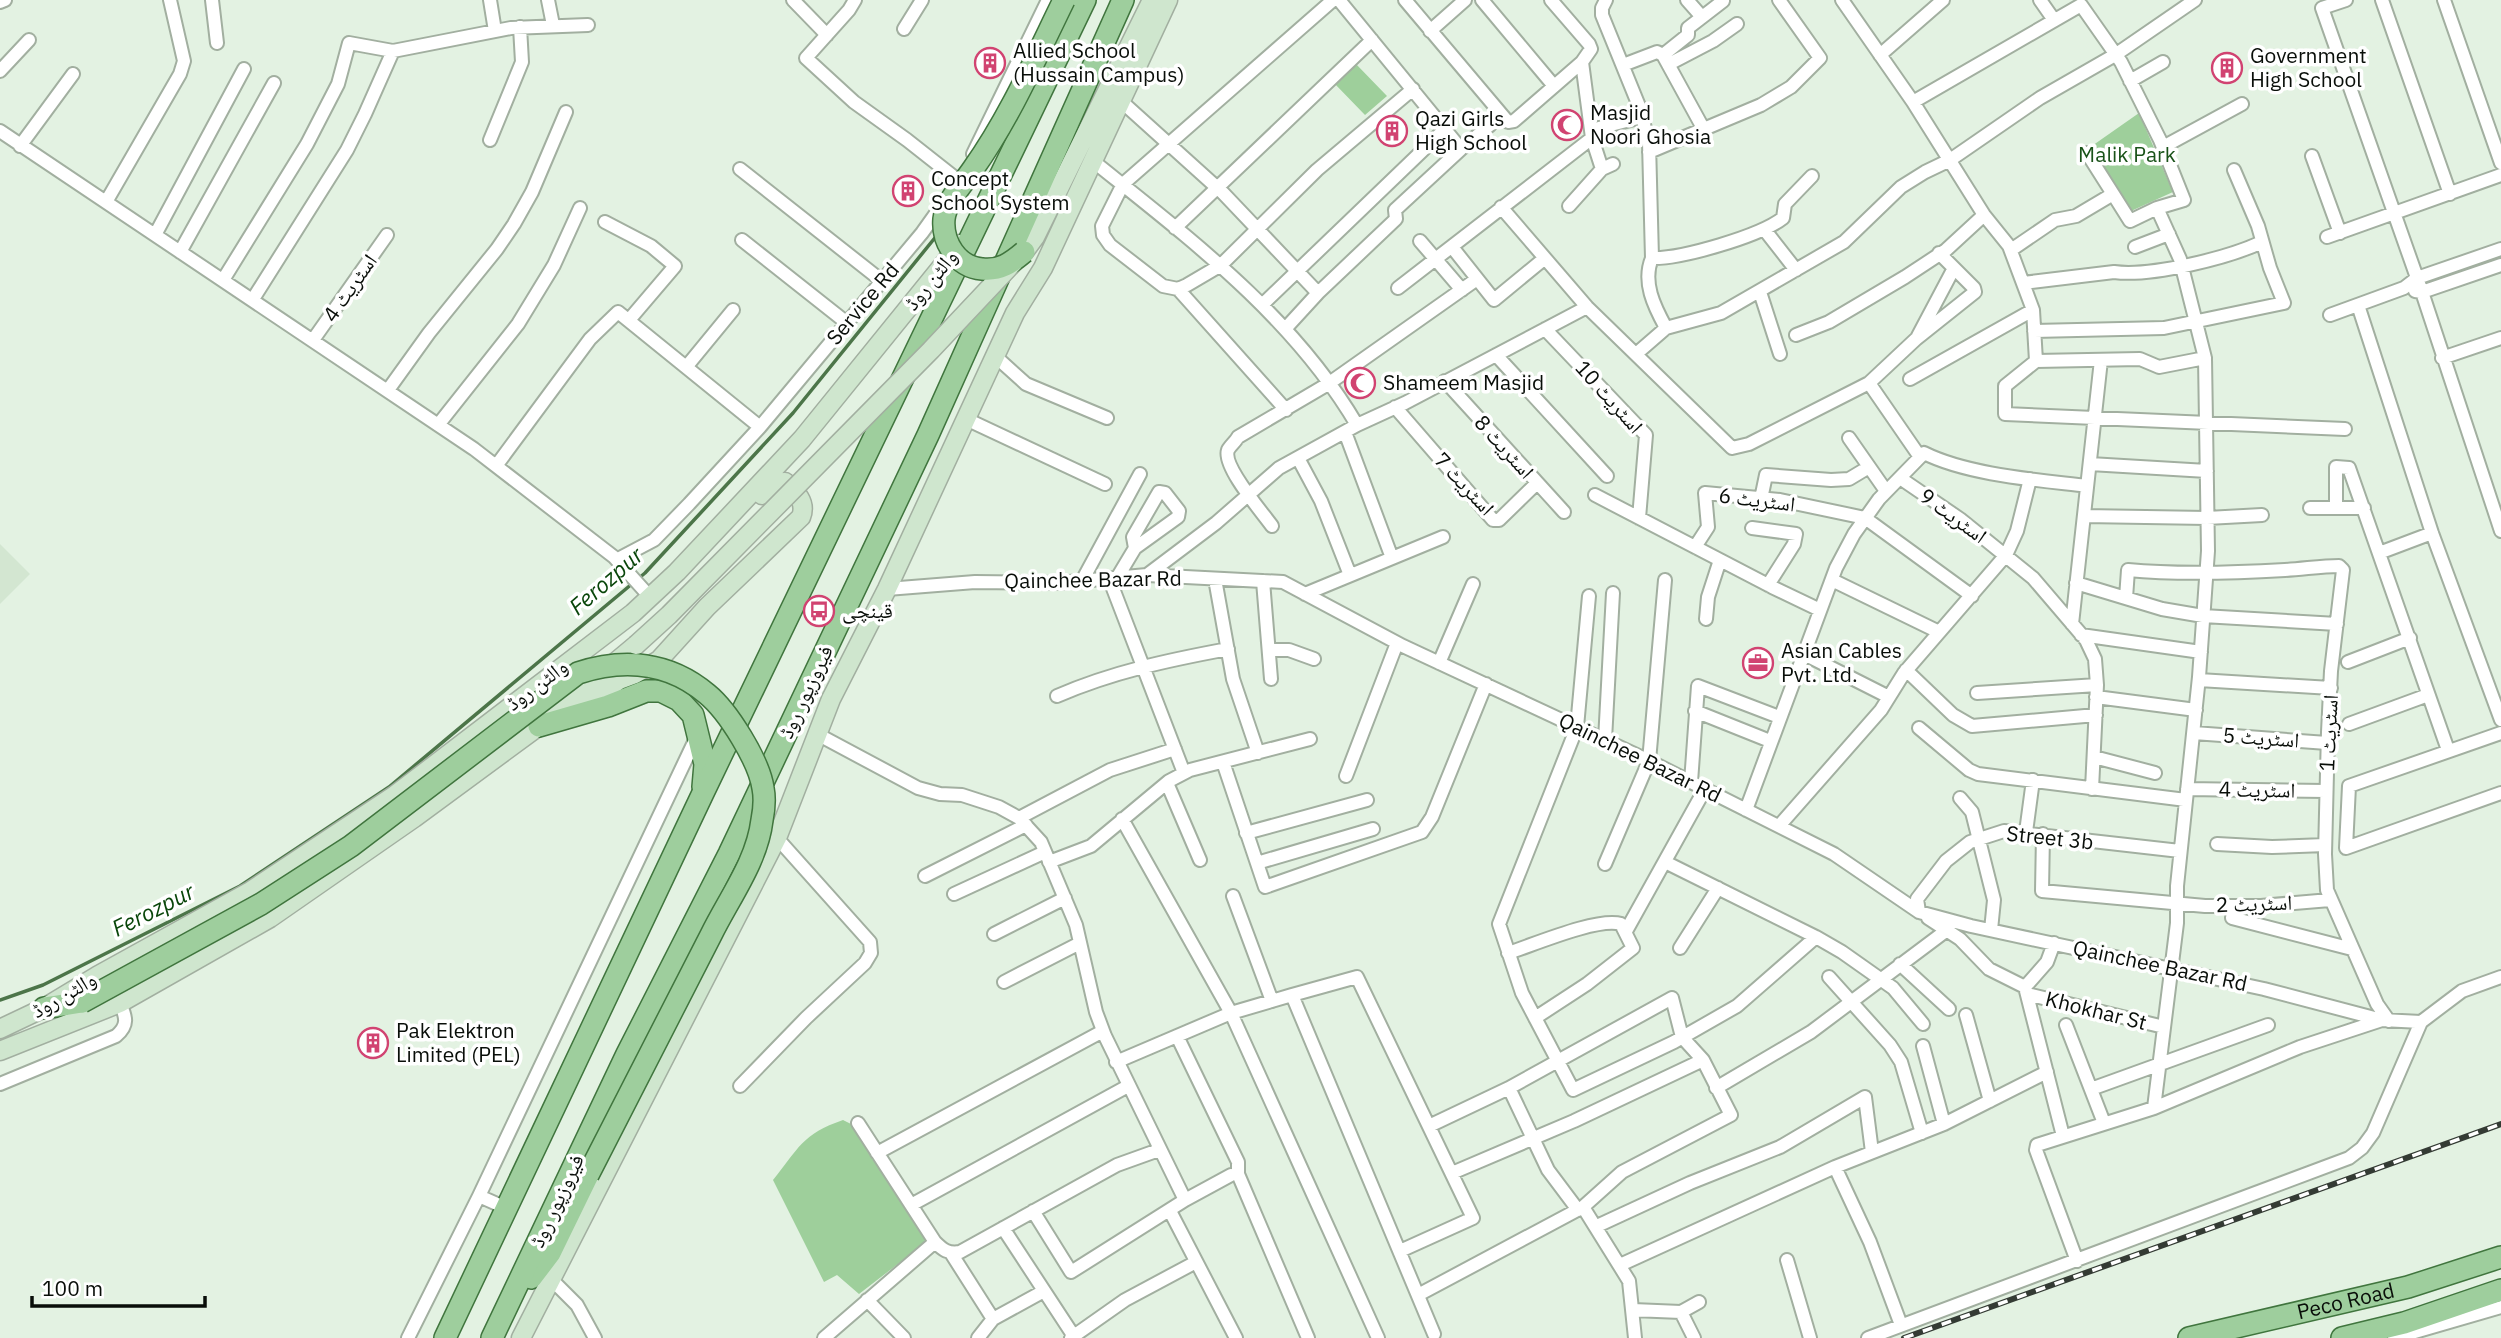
<svg xmlns="http://www.w3.org/2000/svg" width="2501" height="1338" font-family="'IBM Plex Sans','Noto Naskh Arabic',sans-serif">
	<style>
		.built { fill: #d3e6d1 }
		.green { fill: #9ecf9b }
		.lines { fill: none; stroke-linecap: round; stroke-linejoin: round }
		.stream { stroke: #4c7549; stroke-width: 3.5 }
		.street-casing { stroke: #a2afa0; stroke-width: 16 }
		.secondary-casing { stroke: #a2afa0; stroke-width: 21 }
		.primary-casing { stroke: #40753e; stroke-width: 24 }
		.street { stroke: #fff; stroke-width: 12 }
		.secondary { stroke: #cfe6ce; stroke-width: 18 }
		.primary { stroke: #9ece9d; stroke-width: 21 }
		.rail-casing { stroke: #343b34; stroke-width: 6 }
		.rail { stroke: #fff; stroke-width: 3.5; stroke-dasharray: 10; stroke-linecap: butt }
		.secondary-bridge-casing { stroke: #a2afa0; stroke-width: 21; stroke-linecap: butt }
		.primary-bridge-casing { stroke: #40753e; stroke-width: 24; stroke-linecap: butt }
		.secondary-bridge { stroke: #cfe6ce; stroke-width: 18 }
		.primary-bridge { stroke: #9ece9d; stroke-width: 21 }
		.labels { text-anchor: middle; stroke-width: 7; stroke-linejoin: round; paint-order: stroke }
		.poi-label { font-size: 21px; fill: #090e09; stroke: #fff; text-anchor: start }
		.park-label { font-size: 21px; fill: #1a5319; stroke: #fff }
		.street-label { font-size: 21px; fill: #090e09; stroke: #fff }
		.water-label { font-size: 23px; font-style: italic; fill: #09460a; stroke: #fff }
	</style>
	<rect width="100%" height="100%" fill="#e3f2e2"/>
	<path class="built" d="M0,544L30,574L0,604Z"/>
	<path class="green" d="M1355,63L1387,96L1365,115L1333,82Z
		M2139,113L2173,192L2131,211L2089,148Z
		M843,1120L853,1125L929,1240L859,1294L837,1275L824,1282L773,1180C799,1148 802,1134 843,1120Z"/>
	<g class="lines">
		<path class="stream" d="M0,1000L43,985L240,886L389,787L645,573L793,413L938,234"/>
		<g class="street-casing">
			<path id="street" d="M212,0L217,43
				M490,0L495,31
				M548,0L553,25
				M793,0L827,35
				M855,0L849,10L806,58L854,102L907,140L959,181
				M1333,0L1123,184L1102,226L1103,235L1110,245L1163,286L1178,289L1187,285L1221,265L1317,170L1413,89
				M1339,0L1461,149
				M1405,0L1508,122L1514,121L1582,62
				M1482,0L1554,86
				M1606,0L1602,8V15L1639,106L1649,143L1652,258C1642,282 1654,306 1666,328L1636,354
				M1687,0L1702,17
				M1842,0L1913,102L2081,5L2121,62L2160,140L2184,200L2157,208L2130,221L2113,194L2076,216L2055,220L2011,250
				M2040,0L2054,20
				M2346,0L2322,8L2422,292L2501,531
				M2382,0L2450,194
				M2444,0L2501,163
				M0,2L5,0
				M904,29L922,0
				M1430,31L1465,0
				M1663,55L1688,35V28L1723,1
				M1880,55L1943,0
				M1669,64L1713,41L1737,24
				M1623,65L1657,52L1663,55L1703,128
				M0,71L29,40
				M2130,81L2163,62
				M1121,101L1223,193L1318,293
				M1913,102L1984,215L2009,246L2033,310L2036,361
				M1591,130L1642,117
				M0,131L474,449L614,557L651,598
				M1592,138L1602,169
				M490,140L522,62L520,27
				M20,146L73,74
				M2163,147L2242,104
				M1649,152L1761,105L1791,87L1820,58L1779,0
				M2087,153L2113,194
				M973,154L1048,0
				M2312,156L2340,233
				M1093,161C1190,239 1293,316 1357,425
				M740,169L882,281
				M106,202L180,74L184,61L170,0
				M1569,206L1602,169L1613,164
				M1501,207L1587,307L1732,448L1749,444L1869,383L1916,339L1975,292L1974,288L1939,253
				M2157,208L2180,259L2205,358L2159,367L2140,359L2036,361L2005,386V414L2345,429
				M605,222L651,246L675,266L629,320
				M1175,228L1372,40
				M1764,229L1796,270
				M155,235L244,69
				M2327,237L2501,175
				M742,240L847,323
				M1420,241L1462,290
				M1452,247L1494,300L1545,258
				M2135,247L2169,234
				M180,252L274,83
				M1652,258C1681,259 1760,236 1783,218L1785,204L1812,176
				M223,280L307,144L338,84L349,43L393,51L511,28L588,25
				M2023,283L2114,272C2151,277 2228,258 2262,242
				M1398,288L1592,138L1582,62L1591,49L1589,44L1551,0
				M1178,289L1286,410
				M2415,291L2422,292L2501,265
				M1760,292L1780,354
				M253,299L347,150L365,114L393,51
				M1263,304L1445,129
				M2358,305L2432,533L2501,720
				M2330,315L2404,288L2417,278L2501,249
				M1666,328L1721,313L1844,242L1901,187L1925,172L1950,160L2040,98L2115,55L2195,0
				M1285,329L1318,293L1396,219L1395,210L1461,149L1490,125
				M1545,329L1646,435L1639,518
				M2034,331L2164,328L2284,303L2270,268L2258,226L2234,170
				M1796,335L1829,322L1905,277L1946,250L1984,215
				M1918,336L1954,268
				M313,340L387,235
				M1496,355L1607,476
				M995,356L1026,384L1107,418
				M2442,358L2501,338
				M687,366L733,310
				M1910,379L2033,310
				M1445,381L1564,512
				M1869,383L1920,457
				M388,390L429,333L497,249L514,224L532,192L566,112
				M1395,407L1493,520H1499L1537,483
				M966,419L1105,484
				M438,425L518,324L554,265L580,208
				M1345,432L1392,558
				M1849,438L1886,491
				M1298,458L1321,501L1350,575
				M2090,464L2207,471
				M496,466L590,339L618,312L760,427
				M1900,478L1960,519L2033,578L2086,640L2095,659L2097,685L2092,789
				M1595,495L1772,587L1820,610
				M1761,499L1766,475L1831,480L1849,479L1869,467
				M2310,508H2364
				M2336,508V467L2349,468L2448,750
				M2084,516L2207,518L2262,515
				M1272,526C1262,512 1222,466 1228,450C1230,446 1236,441 1238,437L1328,384L1477,279
				M1752,528L1796,534L1794,544L1768,585
				M1695,547L1708,527L1705,493L1780,500L1865,518L1972,596
				M2379,553L2432,533
				M618,559L654,540L689,504L760,427L922,233L942,205
				M1147,575L1216,523L1279,468L1357,425L1405,403L1587,307
				M1109,578L1184,773
				M1117,578L1135,548L1178,517L1179,511L1165,493L1159,492L1133,537L1135,548
				M1215,579L1233,679L1258,753
				M1832,580L1939,632
				M1082,581L1140,474
				M1263,581L1271,679
				M2076,583L2162,609L2203,616L2337,624
				M887,589L975,582L1058,583L1147,575L1283,582L1403,646L1645,759L1834,854L1919,912L1971,926L2264,989L2382,1020
				M1305,594L1443,537
				M1589,596L1577,727L1499,924L1522,993L1573,1090L1674,1042L1737,1006L1816,937
				M2126,598L2128,570C2180,575 2233,573 2285,570C2304,569 2321,566 2339,566L2343,570L2331,671L2328,732L2325,854L2327,890L2377,1004L2389,1021
				M1706,619L1708,597L1720,560
				M2072,624L2101,360
				M2081,635L2201,652
				M1269,650H1289L1314,659
				M1804,654L1889,697
				M2348,662L2410,638
				M1439,663L1473,584
				M1906,670L1953,715L1972,726L2096,715
				M2199,680L2331,688
				M1977,693L2097,685
				M1057,696C1112,672 1169,660 1228,649
				M2096,697L2196,710
				M1695,711L1770,741
				M2349,724L2428,695
				M1919,728L1969,770L1978,774L2186,800
				M2194,733L2327,743
				M2501,733L2349,786L2346,848L2501,793
				M817,734L918,788L940,794L962,795L999,807L1019,818L1041,842L1076,925L1096,1012L1105,1036L1185,1200L1071,1272L1033,1211
				M1605,740L1613,593
				M2094,757L2155,773
				M1223,762L1265,887L1422,832L1432,817L1486,684
				M1346,776L1397,643
				M1691,782L1698,686L1779,717
				M1167,783L1200,860
				M2187,789L2326,791
				M1960,798L1972,812L1994,900L1991,930
				M1746,810L1836,568L1854,534L1879,499L1924,453C1968,475 2038,480 2087,486
				M1019,818L1110,770L1175,749
				M1122,819L1231,1013L1378,1338
				M1779,826L1881,710L1904,673L2006,555L2017,531L2030,479
				M2026,832L2033,780
				M1246,833L1367,800
				M2043,834L2042,891L2205,906H2261L2330,900
				M2217,844L2272,847L2325,845
				M1049,862L1091,846L1169,781L1190,770L1310,739
				M1665,862L1816,937L1842,952L1893,988L1923,1024
				M1257,863L1373,829
				M1605,864L1649,761L1665,580
				M925,876L1026,825
				M954,894L1045,852
				M1233,896L1272,1001
				M2234,906L2232,918L2352,949
				M1919,912L1917,899L1946,861L1970,842L2004,831L2180,851
				M1928,918L1960,939L1989,969L2025,987L2063,1136
				M1626,931L1705,789
				M994,934L1065,898
				M1680,948L1718,888
				M1508,953C1533,945 1598,917 1621,924L1633,948L1587,984L1535,1018
				M1900,964L1949,1009
				M1829,977L1890,1045L1901,1062L1922,1133
				M1004,982L1080,943
				M2025,987L2047,962L2054,943
				M2027,994L2164,1027
				M1292,995L1357,977L1473,1218L1400,1251
				M1966,1015L1990,1101
				M2421,1022L2462,991L2501,977
				M2066,1025L2104,1123
				M1177,1036L1238,1162V1174L1308,1338
				M1923,1046L1944,1124
				M1116,1062L1231,1013L1292,995L1434,1334
				M0,1084L116,1036C129,1025 126,1017 120,1003
				M740,1086L806,1018L865,963L871,953L870,942L777,838
				M1509,1088L1672,998L1682,1037L1703,1060L1731,1115L1622,1172L1583,1207
				M1716,1088L1811,1032L1947,930
				M2091,1089L2268,1025
				M2154,1108L2177,923V886L2199,677L2208,551L2205,358
				M858,1123L935,1242C943,1250 948,1254 960,1252L1117,1165L1156,1151L1158,1147
				M1429,1126L1509,1088L1548,1170L1578,1210
				M877,1153L1103,1031
				M1835,1167L1870,1242L1901,1325
				M1452,1173L1574,1121L1703,1060
				M479,1196L506,1208
				M1185,1200L1231,1175
				M911,1205L1128,1086
				M1170,1211L1236,1338
				M1597,1226L1690,1183L1780,1147L1865,1097L1872,1152
				M1003,1228L1075,1338
				M951,1253L993,1319
				M1787,1260L1810,1338
				M2077,1261L2036,1150L2037,1145L2154,1108L2300,1047L2382,1020L2421,1022
				M1620,1265L1835,1167L1944,1124L2047,1072
				M552,1280L577,1305L595,1338
				M1418,1295L1583,1207L1629,1281L1635,1338
				M867,1300L904,1338
				M1633,1310L1681,1312L1694,1338
				M1681,1312L1699,1302
				M408,1338L479,1196L697,736
				M824,1338L935,1242
				M978,1338L993,1319L1044,1291
				M1071,1338L1125,1300L1196,1262
				M1868,1338L2349,1158L2362,1148L2373,1133L2421,1022
				M2394,1338L2501,1307"/>
		</g>
		<g class="secondary-casing">
			<path id="secondary" d="M1024,252L1035,237L1152,0
				M577,713L619,680L635,674L659,660L707,607L801,517C807,502 796,492 785,482L773,483L762,495
				M0,1029L44,1008L97,976L249,892L395,795L633,613L677,572L802,439L960,244
				M0,1051L120,1003L270,918L414,818L539,726L636,645
				M521,1338L777,838L831,699L887,589L1015,313L1043,268L1168,0"/>
		</g>
		<g class="primary-casing">
			<g id="primary">
				<path d="M539,726L608,706L646,691H661L679,700L693,715L705,764L703,787"/>
				<path d="M44,1008L82,1002"/>
				<path d="M531,1278L550,1253L588,1175"/>
				<path d="M445,1338L703,793L1085,0"/>
				<path d="M492,1338L627,1054L729,854L928,435L1123,0"/>
				<path id="s1" d="M2189,1338L2408,1287L2501,1257"/>
				<path d="M2342,1338L2404,1323L2501,1290"/>
			</g>
		</g>
		<use href="#street" class="street"/>
		<use href="#secondary" class="secondary"/>
		<use href="#primary" class="primary"/>
		<g class="rail-casing">
			<path id="rail" d="M1904,1338L2501,1124"/>
		</g>
		<use href="#rail" class="rail"/>
		<g class="secondary-bridge-casing">
			<path id="secondary-bridge" d="M636,645L669,615L931,350L1014,262"/>
		</g>
		<g class="primary-bridge-casing">
			<path id="primary-bridge" d="M1024,252C1011,263 1000,271 982,269C957,267 942,242 944,219C946,201 963,184 973,169C1010,117 1036,57 1064,0
				M82,1002L261,904L351,846L578,673C624,658 669,662 707,694C728,711 759,761 763,788C765,798 764,810 762,820C757,862 729,898 711,935C670,1015 629,1095 588,1175"/>
		</g>
		<use href="#secondary-bridge" class="secondary-bridge"/>
		<use href="#primary-bridge" class="primary-bridge"/>
	</g>
	<defs>
		<g id="building-ring" transform="scale(1.575)"><circle r="9.5" fill="#fff" stroke="#d14371" stroke-width="1.5"/><path d="M-4-6H4V6H1V3H-1V6H-4ZM-2.5-4.3h1.7v1.8h-1.7ZM.8-4.3h1.7v1.8H.8ZM-2.5-1h1.7V.8h-1.7ZM.8-1h1.7V.8H.8Z" fill="#d14371"/></g>
		<g id="mosque-ring" transform="scale(1.575)"><circle r="9.5" fill="#fff" stroke="#d14371" stroke-width="1.5"/><path d="M3.5-4.9A6 6 0 1 0 3.5 4.9A5 5 0 1 1 3.5-4.9Z" fill="#d14371"/></g>
		<g id="bus-ring" transform="scale(1.575)"><circle r="9.5" fill="#fff" stroke="#d14371" stroke-width="1.5"/><path d="M-5-6H5V4H4V6H2V4H-2V6H-4V4H-5ZM-3.5-4V0h7V-4ZM-3.5 1.2v1.5H-2V1.2ZM2 1.2v1.5H3.5V1.2Z" fill="#d14371"/></g>
		<g id="office-ring" transform="scale(1.575)"><circle r="9.5" fill="#fff" stroke="#d14371" stroke-width="1.5"/><path d="M-6-3h4V-5.5h4V-3h4V5H-6ZM-1-4.5V-3h2v-1.5ZM-6 0V1H6V0Z" fill="#d14371"/></g>
	</defs>
	<g fill-rule="evenodd">
		<use href="#building-ring" x="990" y="63"/>
		<use href="#building-ring" x="2227" y="68"/>
		<use href="#mosque-ring" x="1567" y="125"/>
		<use href="#building-ring" x="1392" y="131"/>
		<use href="#building-ring" x="908" y="191"/>
		<use href="#mosque-ring" x="1360" y="383"/>
		<use href="#bus-ring" x="819" y="611"/>
		<use href="#office-ring" x="1758" y="663"/>
		<use href="#building-ring" x="373" y="1043"/>
	</g>
	<g class="labels">
		<g class="poi-label">
			<text x="1013" y="58">Allied School<tspan x="1013" dy="24">(Hussain Campus)</tspan></text>
			<text x="2250" y="63">Government<tspan x="2250" dy="24">High School</tspan></text>
			<text x="1590" y="120">Masjid<tspan x="1590" dy="24">Noori Ghosia</tspan></text>
			<text x="1415" y="126">Qazi Girls<tspan x="1415" dy="24">High School</tspan></text>
			<text x="931" y="186">Concept<tspan x="931" dy="24">School System</tspan></text>
			<text x="1383" y="390">Shameem Masjid</text>
			<text x="842" y="618">قینچی</text>
			<text x="1781" y="658">Asian Cables<tspan x="1781" dy="24">Pvt. Ltd.</tspan></text>
			<text x="396" y="1038">Pak Elektron<tspan x="396" dy="24">Limited (PEL)</tspan></text>
		</g>
		<g class="park-label">
			<text x="2127" y="162">Malik Park</text>
		</g>
		<g class="street-label">
			<text transform="translate(931 280) rotate(-51)" y="7">والٹن روڈ</text>
			<text transform="translate(350 288) rotate(-55)" y="7">اسٹریٹ 4</text>
			<text transform="translate(863 304) rotate(-50)" y="7">Service Rd</text>
			<text transform="translate(1609 397) rotate(48)" y="7">اسٹریٹ 10</text>
			<text transform="translate(1504 447) rotate(48)" y="7">اسٹریٹ 8</text>
			<text transform="translate(1464 484) rotate(47)" y="7">اسٹریٹ 7</text>
			<text transform="translate(1757 500) rotate(7)" y="7">اسٹریٹ 6</text>
			<text transform="translate(1953 516) rotate(36)" y="7">اسٹریٹ 9</text>
			<text transform="translate(1093 580) rotate(-1)" y="7">Qainchee Bazar Rd</text>
			<text transform="translate(537 685) rotate(-37)" y="7">والٹن روڈ</text>
			<text transform="translate(806 692) rotate(-65)" y="7">فیروزپور روڈ</text>
			<text transform="translate(2329 733) rotate(-87)" y="7">اسٹریٹ 1</text>
			<text transform="translate(2261 738) rotate(4)" y="7">اسٹریٹ 5</text>
			<text transform="translate(1640 758) rotate(26)" y="7">Qainchee Bazar Rd</text>
			<text transform="translate(2257 790) rotate(1)" y="7">اسٹریٹ 4</text>
			<text transform="translate(2050 838) rotate(6)" y="7">Street 3b</text>
			<text transform="translate(2254 904) rotate(-2)" y="7">اسٹریٹ 2</text>
			<text transform="translate(2160 966) rotate(12)" y="7">Qainchee Bazar Rd</text>
			<text transform="translate(64 995) rotate(-30)" y="7">والٹن روڈ</text>
			<text transform="translate(2096 1011) rotate(14)" y="7">Khokhar St</text>
			<text transform="translate(557 1201) rotate(-65)" y="7">فیروزپور روڈ</text>
			<text dy="7" stroke="none"><textPath href="#s1" startOffset="161">Peco Road</textPath></text>
		</g>
		<g class="water-label">
			<text transform="translate(606 581) rotate(-41)" y="8">Ferozpur</text>
			<text transform="translate(153 910) rotate(-27)" y="8">Ferozpur</text>
		</g>
	</g>
	<path d="M32 1296v10h173v-10" fill="none" stroke="#090e09" stroke-width="3.5"/>
	<text x="42" y="1296" font-size="21" fill="#090e09" stroke="#ffffff" stroke-width="5" paint-order="stroke">100 m</text>
</svg>
